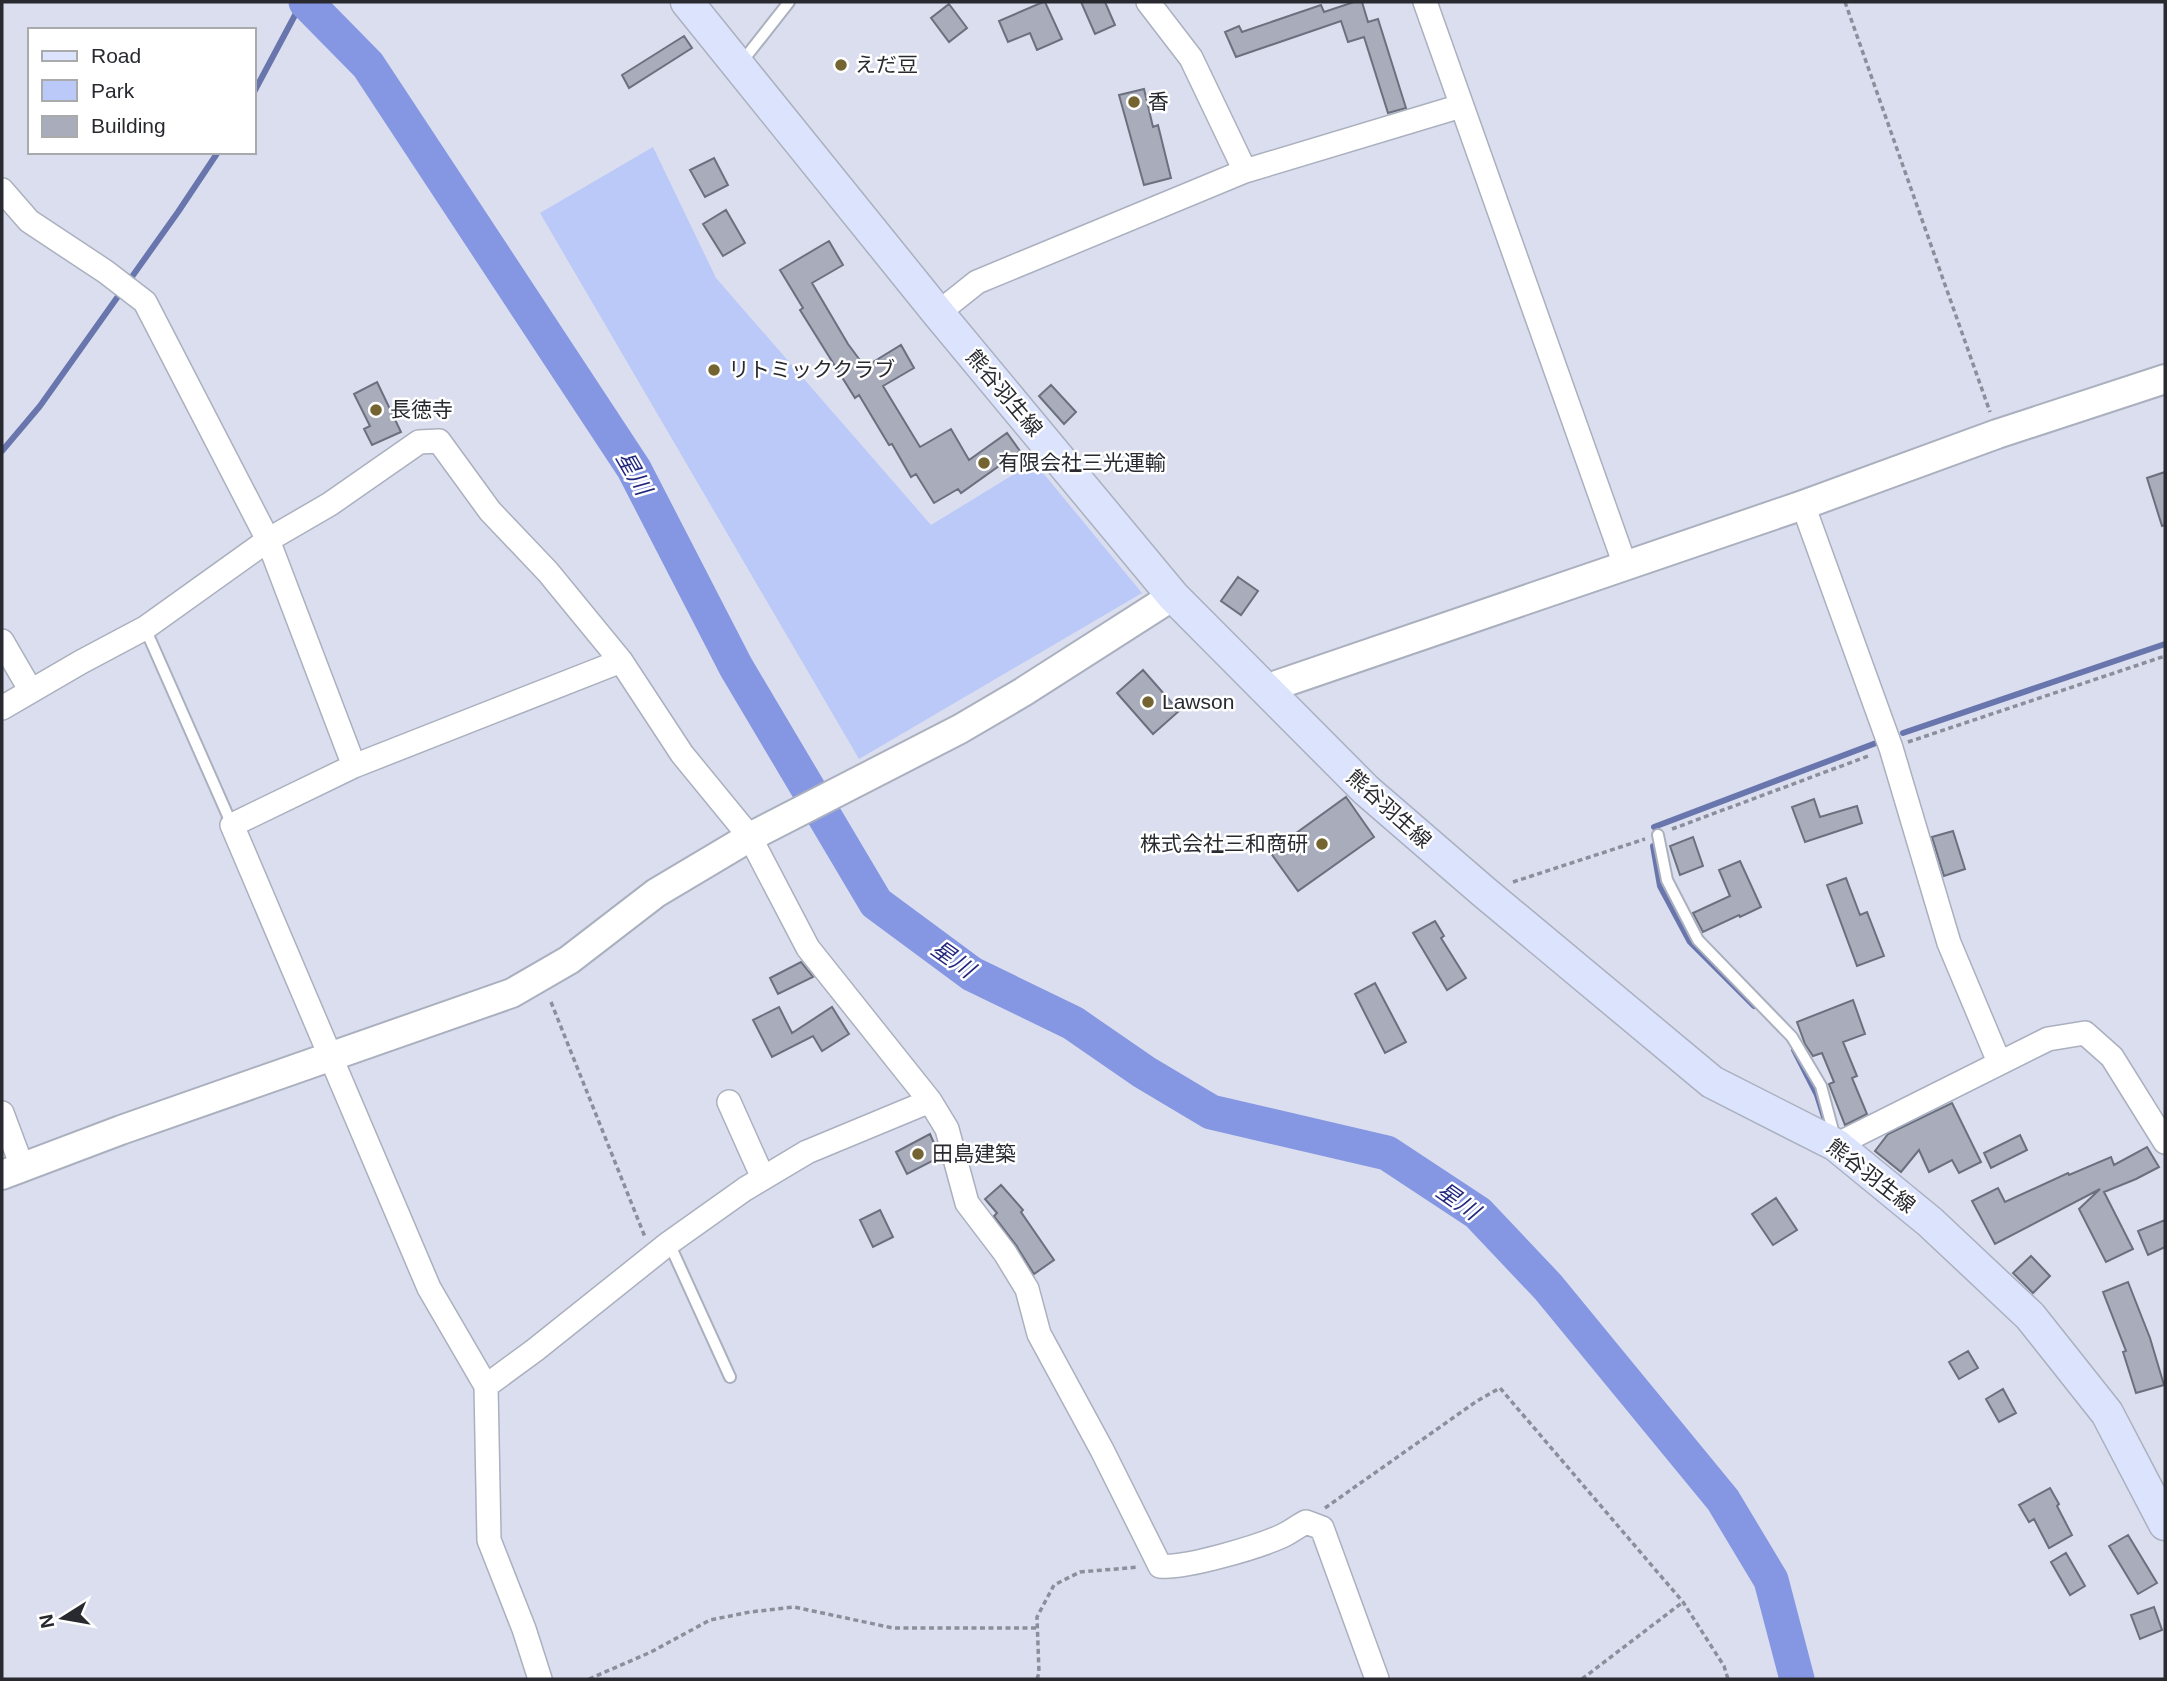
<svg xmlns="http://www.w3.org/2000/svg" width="2167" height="1681" font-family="Arial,'Noto Sans JP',sans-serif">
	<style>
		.green { fill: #bbc9f8 }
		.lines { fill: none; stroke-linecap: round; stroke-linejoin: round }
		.stream { stroke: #6976ad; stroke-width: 6 }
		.river { stroke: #8597e2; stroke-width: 35 }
		.building { fill: #a8acbb; stroke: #6c707e; stroke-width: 2 }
		.service-casing { stroke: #abb0bf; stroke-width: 14 }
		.minor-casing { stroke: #abb0bf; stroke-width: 26 }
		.tertiary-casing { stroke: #abb0bf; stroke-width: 32 }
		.secondary-casing { stroke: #abb0bf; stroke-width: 35 }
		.path { stroke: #8c8f9b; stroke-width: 3.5; stroke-dasharray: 5 3.5; stroke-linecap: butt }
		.service { stroke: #fff; stroke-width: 10 }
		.minor { stroke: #fff; stroke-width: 23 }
		.tertiary { stroke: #fff; stroke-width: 28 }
		.secondary { stroke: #dce3fd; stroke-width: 32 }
		.poi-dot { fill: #736431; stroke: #fff; stroke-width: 2.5 }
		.labels { text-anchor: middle; stroke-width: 5; stroke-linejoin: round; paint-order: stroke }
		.poi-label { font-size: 21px; fill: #282a30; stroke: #fff; text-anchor: start }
		.street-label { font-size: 21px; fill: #282a30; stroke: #fff }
		.water-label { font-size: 23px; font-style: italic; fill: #23287f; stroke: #fff }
	</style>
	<rect width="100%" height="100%" fill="#dadeee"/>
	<path class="green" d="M653,147L716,278L931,525L1034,462L1142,593L859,759L540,213Z"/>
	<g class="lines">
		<path class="stream" d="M254,92L302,2
			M2,451L40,406L178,212L218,152
			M1903,733L2165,644
			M1654,827L1876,743
			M1653,846L1660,886L1690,942L1754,1006
			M1794,1050L1817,1095L1825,1120"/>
		<path class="river" d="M306,2L368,65L634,469L736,667L876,903L972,974L1073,1023L1144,1072L1211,1112L1387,1153L1478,1213L1548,1287L1723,1500L1771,1580L1797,1679"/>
	</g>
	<path class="building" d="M1043,2H1045L1062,39L1037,50L1030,33L1008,42L999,21Z
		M1081,2H1105L1115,25L1095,34Z
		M1354,2H1362L1368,22L1378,19L1406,108L1388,113L1364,37L1348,42L1341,21L1236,57L1225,32L1239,26L1242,32L1321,5L1324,12Z
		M949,4L967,28L949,42L931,18Z
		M684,36L692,48L629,88L622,75Z
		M1144,89L1153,127L1158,125L1171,178L1144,185L1119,95Z
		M714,158L728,185L705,197L690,170Z
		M726,210L745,243L723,256L703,224Z
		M829,241L843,265L812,283L848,344L865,367L901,345L914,368L883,386L920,447L951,429L969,460L1007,433L1020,451L961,493L958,489L934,503L916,474L911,477L892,444L889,445L859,395L855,398L800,310L803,308L780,270Z
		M377,382L401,432L372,445L364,429L370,426L354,394Z
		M1051,385L1076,412L1064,424L1039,396Z
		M2165,472V525L2162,526L2147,478Z
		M1238,577L1258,591L1241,615L1221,601Z
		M1143,670L1179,711L1153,734L1117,693Z
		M1346,797L1374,837L1298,891L1270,852Z
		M1814,799L1820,817L1857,806L1862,823L1805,842L1792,807Z
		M1953,831L1965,869L1944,876L1932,837Z
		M1693,837L1703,866L1680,875L1670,846Z
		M1740,861L1761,907L1740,917L1739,915L1703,932L1693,913L1730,896L1719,870Z
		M1846,878L1860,915L1867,912L1884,956L1857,966L1827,885Z
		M1435,921L1444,936L1441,938L1466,978L1447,990L1413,933Z
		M801,962L813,977L778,994L770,978Z
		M1375,983L1406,1042L1385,1053L1355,994Z
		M1853,1000L1865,1034L1843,1042L1857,1076L1852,1078L1867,1114L1845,1125L1829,1084L1834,1082L1822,1053L1813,1056L1805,1044L1797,1022Z
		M779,1007L792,1033L832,1007L849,1034L822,1051L813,1036L772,1057L753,1020Z
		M1952,1103L1981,1162L1959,1173L1952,1160L1929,1172L1919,1150L1901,1172L1875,1151L1888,1134Z
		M930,1134L940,1157L907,1174L896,1152Z
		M2020,1135L2027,1150L1991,1168L1984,1153Z
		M2147,1147L2159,1167L2136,1179L2104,1192L2133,1249L2106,1262L2079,1209L2100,1189L1995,1244L1972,1201L1998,1188L2005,1202L2068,1173L2069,1175L2111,1157L2114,1165Z
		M1001,1185L1023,1210L1021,1212L1054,1260L1034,1274L1016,1245L994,1216L997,1213L985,1199Z
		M1776,1198L1797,1230L1773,1245L1752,1214Z
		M880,1210L893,1237L873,1247L860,1220Z
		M2165,1220V1247L2148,1255L2138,1231Z
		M2031,1256L2050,1276L2033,1293L2013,1273Z
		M2128,1282L2150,1338L2164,1385L2136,1393L2123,1352L2126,1351L2103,1292Z
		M1968,1351L1978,1368L1959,1379L1949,1362Z
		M2003,1389L2016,1413L1999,1422L1986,1399Z
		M2050,1488L2059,1504L2057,1506L2072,1535L2049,1548L2034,1519L2029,1522L2019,1505Z
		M2128,1535L2157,1583L2138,1594L2109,1546Z
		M2066,1553L2085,1586L2070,1595L2051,1562Z
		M2154,1607L2162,1630L2140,1639L2131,1615Z"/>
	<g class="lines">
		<g class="service-casing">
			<path id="service" d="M741,63L789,2
				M145,628L232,825
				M1658,835L1667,880L1698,940L1792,1037L1821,1086L1835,1138
				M669,1243L730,1377"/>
		</g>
		<g class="minor-casing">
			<path id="minor" d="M1148,2L1191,58L1245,171
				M1425,2L1625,565
				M2,190L29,221L106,272L145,302L268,540L354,766
				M938,313L977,282L1245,171L1461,106
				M1803,505L1891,748L1949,943L1999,1062
				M2,641L31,691
				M2,708L81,662L145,628L268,540L330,504L419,442L439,441L490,511L548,572L621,661L682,754L750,837L808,948L930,1101L947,1129L967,1203L1005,1253L1027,1289L1039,1334L1102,1450L1160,1566C1184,1569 1258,1547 1282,1536C1291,1532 1298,1526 1306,1522L1322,1528L1377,1679
				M729,1102L763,1178
				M2,1113L23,1169
				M1836,1145L2048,1039L2085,1033L2112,1057L2165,1142
				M486,1386L535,1350L669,1243L745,1189L807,1152L930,1101
				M540,1679L524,1629L489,1540L486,1386L429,1288L232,825L354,766L621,661"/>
		</g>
		<g class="tertiary-casing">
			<path id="tertiary" d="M1265,689L1803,505L1997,434L2165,379
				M2,1175L121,1130L512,993L569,960L656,893L750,837L960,729L1023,692L1173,596"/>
		</g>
		<g class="secondary-casing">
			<path id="secondary" d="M687,2L938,313L1173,596L1366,790L1484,892L1712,1082L1836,1145L1930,1222L2030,1316L2107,1413L2165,1524"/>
		</g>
		<path class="path" d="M1845,2L1990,412
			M1908,742L2165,656
			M1672,829L1871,755
			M1513,882L1645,839
			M551,1002L645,1237
			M1325,1508L1477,1401L1500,1388L1683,1602L1724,1666L1728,1679
			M589,1679L651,1652L710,1620L750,1612L794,1607L893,1628H1037
			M1037,1679L1039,1673L1037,1617L1054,1585L1080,1572L1139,1567
			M1582,1679L1683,1602"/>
		<use href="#service" class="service"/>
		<use href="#minor" class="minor"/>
		<use href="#tertiary" class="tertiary"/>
		<use href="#secondary" class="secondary"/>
	</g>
	<g class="poi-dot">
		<circle cx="841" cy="65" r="7"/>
		<circle cx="1134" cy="102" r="7"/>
		<circle cx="714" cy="370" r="7"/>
		<circle cx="376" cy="410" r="7"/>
		<circle cx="984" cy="463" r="7"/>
		<circle cx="1148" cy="702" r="7"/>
		<circle cx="1322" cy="844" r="7"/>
		<circle cx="918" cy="1154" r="7"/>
	</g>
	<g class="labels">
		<g class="poi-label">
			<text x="855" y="72">えだ豆</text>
			<text x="1148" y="109">香</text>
			<text x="728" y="377">リトミッククラブ</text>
			<text x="390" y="417">長徳寺</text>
			<text x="998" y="470">有限会社三光運輸</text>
			<text x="1162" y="709">Lawson</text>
			<text x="1308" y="851" text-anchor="end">株式会社三和商研</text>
			<text x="932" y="1161">田島建築</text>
		</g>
		<g class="street-label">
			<text transform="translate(1004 393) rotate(50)" y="7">熊谷羽生線</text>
			<text transform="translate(1389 809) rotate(42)" y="7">熊谷羽生線</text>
			<text transform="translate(1871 1176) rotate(38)" y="7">熊谷羽生線</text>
		</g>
		<g class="water-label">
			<text transform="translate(634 473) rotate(60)" y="8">星川</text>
			<text transform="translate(953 959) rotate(35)" y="8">星川</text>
			<text transform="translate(1458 1201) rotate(35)" y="8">星川</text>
		</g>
	</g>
	<rect width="2167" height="1681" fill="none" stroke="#282a30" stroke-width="7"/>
	<rect x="28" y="28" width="228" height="126" fill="#ffffff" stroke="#a9aaac" stroke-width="2"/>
	<rect x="42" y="51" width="35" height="10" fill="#dce3fd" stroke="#a9aaac" stroke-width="2"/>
	<text x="91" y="63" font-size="21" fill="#282a30">Road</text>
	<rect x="42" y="80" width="35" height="21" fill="#bbc9f8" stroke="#a9aaac" stroke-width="2"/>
	<text x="91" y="98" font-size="21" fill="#282a30">Park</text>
	<rect x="42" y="116" width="35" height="21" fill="#a8acbb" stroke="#a9aaac" stroke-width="2"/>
	<text x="91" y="133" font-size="21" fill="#282a30">Building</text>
	<g transform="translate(63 1618) rotate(259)" stroke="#ffffff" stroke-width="5" paint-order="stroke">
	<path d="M0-5L12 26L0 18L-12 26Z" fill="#282a30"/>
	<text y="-10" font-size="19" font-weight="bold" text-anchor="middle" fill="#282a30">N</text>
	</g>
</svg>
